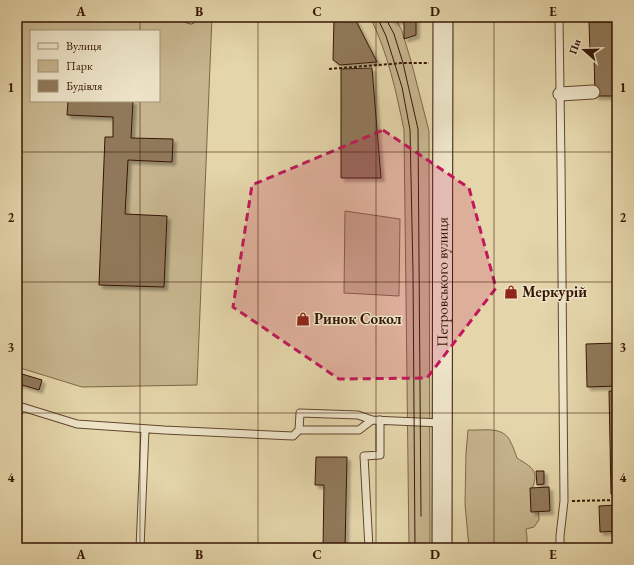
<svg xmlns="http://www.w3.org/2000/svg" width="634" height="565" font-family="'EB Garamond',serif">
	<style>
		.green { fill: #c6b58e; stroke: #7e6648; fill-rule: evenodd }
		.building { fill: #90795a; stroke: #361603; filter: url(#shadow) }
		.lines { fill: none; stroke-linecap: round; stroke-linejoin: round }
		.service-casing { stroke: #62462d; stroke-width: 9 }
		.minor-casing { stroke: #62462d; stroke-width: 15 }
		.secondary-casing { stroke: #361603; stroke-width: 21 }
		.path { stroke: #361603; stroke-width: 2; stroke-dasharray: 3 2; stroke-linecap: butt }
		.service { stroke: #ede4c8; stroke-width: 7 }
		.minor { stroke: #ede4c8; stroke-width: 13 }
		.secondary { stroke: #ede4c8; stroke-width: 19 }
		.tram { stroke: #361603; stroke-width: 1 }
		.marked { fill: #c2185b; fill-opacity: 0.2; stroke: #c2185b; stroke-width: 3; stroke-dasharray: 8 5; stroke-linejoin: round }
		.grid { fill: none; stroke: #361603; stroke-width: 1; stroke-opacity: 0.55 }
		.labels { text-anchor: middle; stroke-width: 3; stroke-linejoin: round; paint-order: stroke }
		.street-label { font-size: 15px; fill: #361603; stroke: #ede4c8 }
		.poi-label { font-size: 15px; font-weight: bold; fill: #361603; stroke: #ede4c8; text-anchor: start }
		.neatline { fill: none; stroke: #361603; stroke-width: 1.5 }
		.grid-label { font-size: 13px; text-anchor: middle; font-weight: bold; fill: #361603 }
	</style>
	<defs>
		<filter id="shadow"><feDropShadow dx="3.5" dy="3.5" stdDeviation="1" flood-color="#0004"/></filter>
	</defs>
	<rect width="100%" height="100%" fill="#e4d5aa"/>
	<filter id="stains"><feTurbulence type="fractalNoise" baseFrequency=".005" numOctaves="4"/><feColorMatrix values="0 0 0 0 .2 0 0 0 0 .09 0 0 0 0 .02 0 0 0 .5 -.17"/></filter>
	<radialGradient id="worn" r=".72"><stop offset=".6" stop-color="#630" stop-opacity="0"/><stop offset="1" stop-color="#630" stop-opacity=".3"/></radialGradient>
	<path class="green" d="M17,17H212L197,385L82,387L17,367ZM31,31H159V101H31Z
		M370,17H395L402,31L411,61L429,131L430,548H409L404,130C396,91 388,53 370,17Z
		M345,211L400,219L399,296L344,293Z
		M468,430C484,431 504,425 511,443C514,448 515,453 517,458C531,467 540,470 532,489L538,504L539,520L534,527L526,529L527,537V546L529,548H469L465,504L466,453Z"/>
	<path class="building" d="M334,17H354L377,62L340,65L333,60Z
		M392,17H416V35L404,39V21H392Z
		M589,22H617V96H595L594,53H590Z
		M372,68L381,178H341V69Z
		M68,101H133L131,138L173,139L172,162L128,160L125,214L167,216L164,287L99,285L105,137H113V117L67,115Z
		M617,343V386L587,387L586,344Z
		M17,372L22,374L17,390Z
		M22,374L42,380L39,390L19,384Z
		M609,391H617V494H611Z
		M316,457H347L345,548H323L324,485H315Z
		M536,471H544V484L537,485Z
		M549,487L550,511L531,512L530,488Z
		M617,505V531L600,532L599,506Z"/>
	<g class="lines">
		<g class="service-casing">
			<path id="service" d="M182,17L191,20
				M559,17L561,164L564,501L560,536V548
				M17,414L22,407L77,424L164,430L293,436L299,430
				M372,420L359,430H299L300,413L358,415L372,420L442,423
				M140,548L145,429
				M369,548L364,456L380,455V420"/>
		</g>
		<g class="minor-casing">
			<path id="minor" d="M560,94L593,92"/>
		</g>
		<g class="secondary-casing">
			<g id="secondary">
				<path id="s1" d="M442,548L443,17"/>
			</g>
		</g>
		<path class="path" d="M329,69L403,63H429
			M572,501L617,500"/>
		<use href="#service" class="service"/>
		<use href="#minor" class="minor"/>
		<use href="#secondary" class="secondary"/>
		<path class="tram" d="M377,17L386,36L402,87L410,130L413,272L415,548
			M385,17L394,34L403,63L418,129L421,516"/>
	</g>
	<path class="marked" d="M383,130L469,188L496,288L427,378L339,379L233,307L252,185Z"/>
	<path class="grid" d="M140,17V31M258,17V548M376,17V548M494,17V548M140,101V548M17,152H617M17,282H617M17,413H617"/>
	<defs>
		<g id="shop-bare" transform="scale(1.08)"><path d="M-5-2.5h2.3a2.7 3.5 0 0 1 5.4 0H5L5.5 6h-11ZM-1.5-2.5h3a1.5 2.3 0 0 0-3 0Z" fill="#8f2418" stroke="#ede4c8" stroke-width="2.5" paint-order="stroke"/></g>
	</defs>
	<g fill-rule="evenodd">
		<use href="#shop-bare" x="511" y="292"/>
		<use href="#shop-bare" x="303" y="319"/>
	</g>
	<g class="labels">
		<g class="street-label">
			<text dy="5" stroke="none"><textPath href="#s1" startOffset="266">Петровського вулиця</textPath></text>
		</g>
		<g class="poi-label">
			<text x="522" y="297">Меркурій</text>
			<text x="314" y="324">Ринок Сокол</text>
		</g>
	</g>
	<rect width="634" height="565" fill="none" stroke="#e4d5aa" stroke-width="44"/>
	<rect x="30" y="30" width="130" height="72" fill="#ede4c8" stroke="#a49279"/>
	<rect x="38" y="43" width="20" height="6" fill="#ede4c8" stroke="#a49279"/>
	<text x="66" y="50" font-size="12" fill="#361603">Вулиця</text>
	<rect x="38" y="60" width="20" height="12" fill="#c6b58e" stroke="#a49279"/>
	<text x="66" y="70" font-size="12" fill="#361603">Парк</text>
	<rect x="38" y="80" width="20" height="12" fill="#90795a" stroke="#a49279"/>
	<text x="66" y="90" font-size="12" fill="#361603">Будівля</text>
	<g transform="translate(584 50) rotate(290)" stroke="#ede4c8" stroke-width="3" paint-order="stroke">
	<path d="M0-3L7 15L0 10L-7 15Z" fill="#361603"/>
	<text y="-6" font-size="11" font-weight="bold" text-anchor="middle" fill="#361603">Пн</text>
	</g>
	<rect x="22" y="22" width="590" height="521" class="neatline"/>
	<g class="grid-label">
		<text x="81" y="16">A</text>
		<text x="199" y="16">B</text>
		<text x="317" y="16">C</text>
		<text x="435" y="16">D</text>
		<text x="553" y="16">E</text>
		<text x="11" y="92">1</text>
		<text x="623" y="92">1</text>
		<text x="11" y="222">2</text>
		<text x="623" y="222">2</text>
		<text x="11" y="352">3</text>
		<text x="623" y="352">3</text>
		<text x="11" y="482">4</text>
		<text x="623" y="482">4</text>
		<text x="81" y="559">A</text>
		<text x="199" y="559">B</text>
		<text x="317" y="559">C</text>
		<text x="435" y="559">D</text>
		<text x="553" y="559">E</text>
	</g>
	<rect width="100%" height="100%" filter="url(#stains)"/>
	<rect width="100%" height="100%" fill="url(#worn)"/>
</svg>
